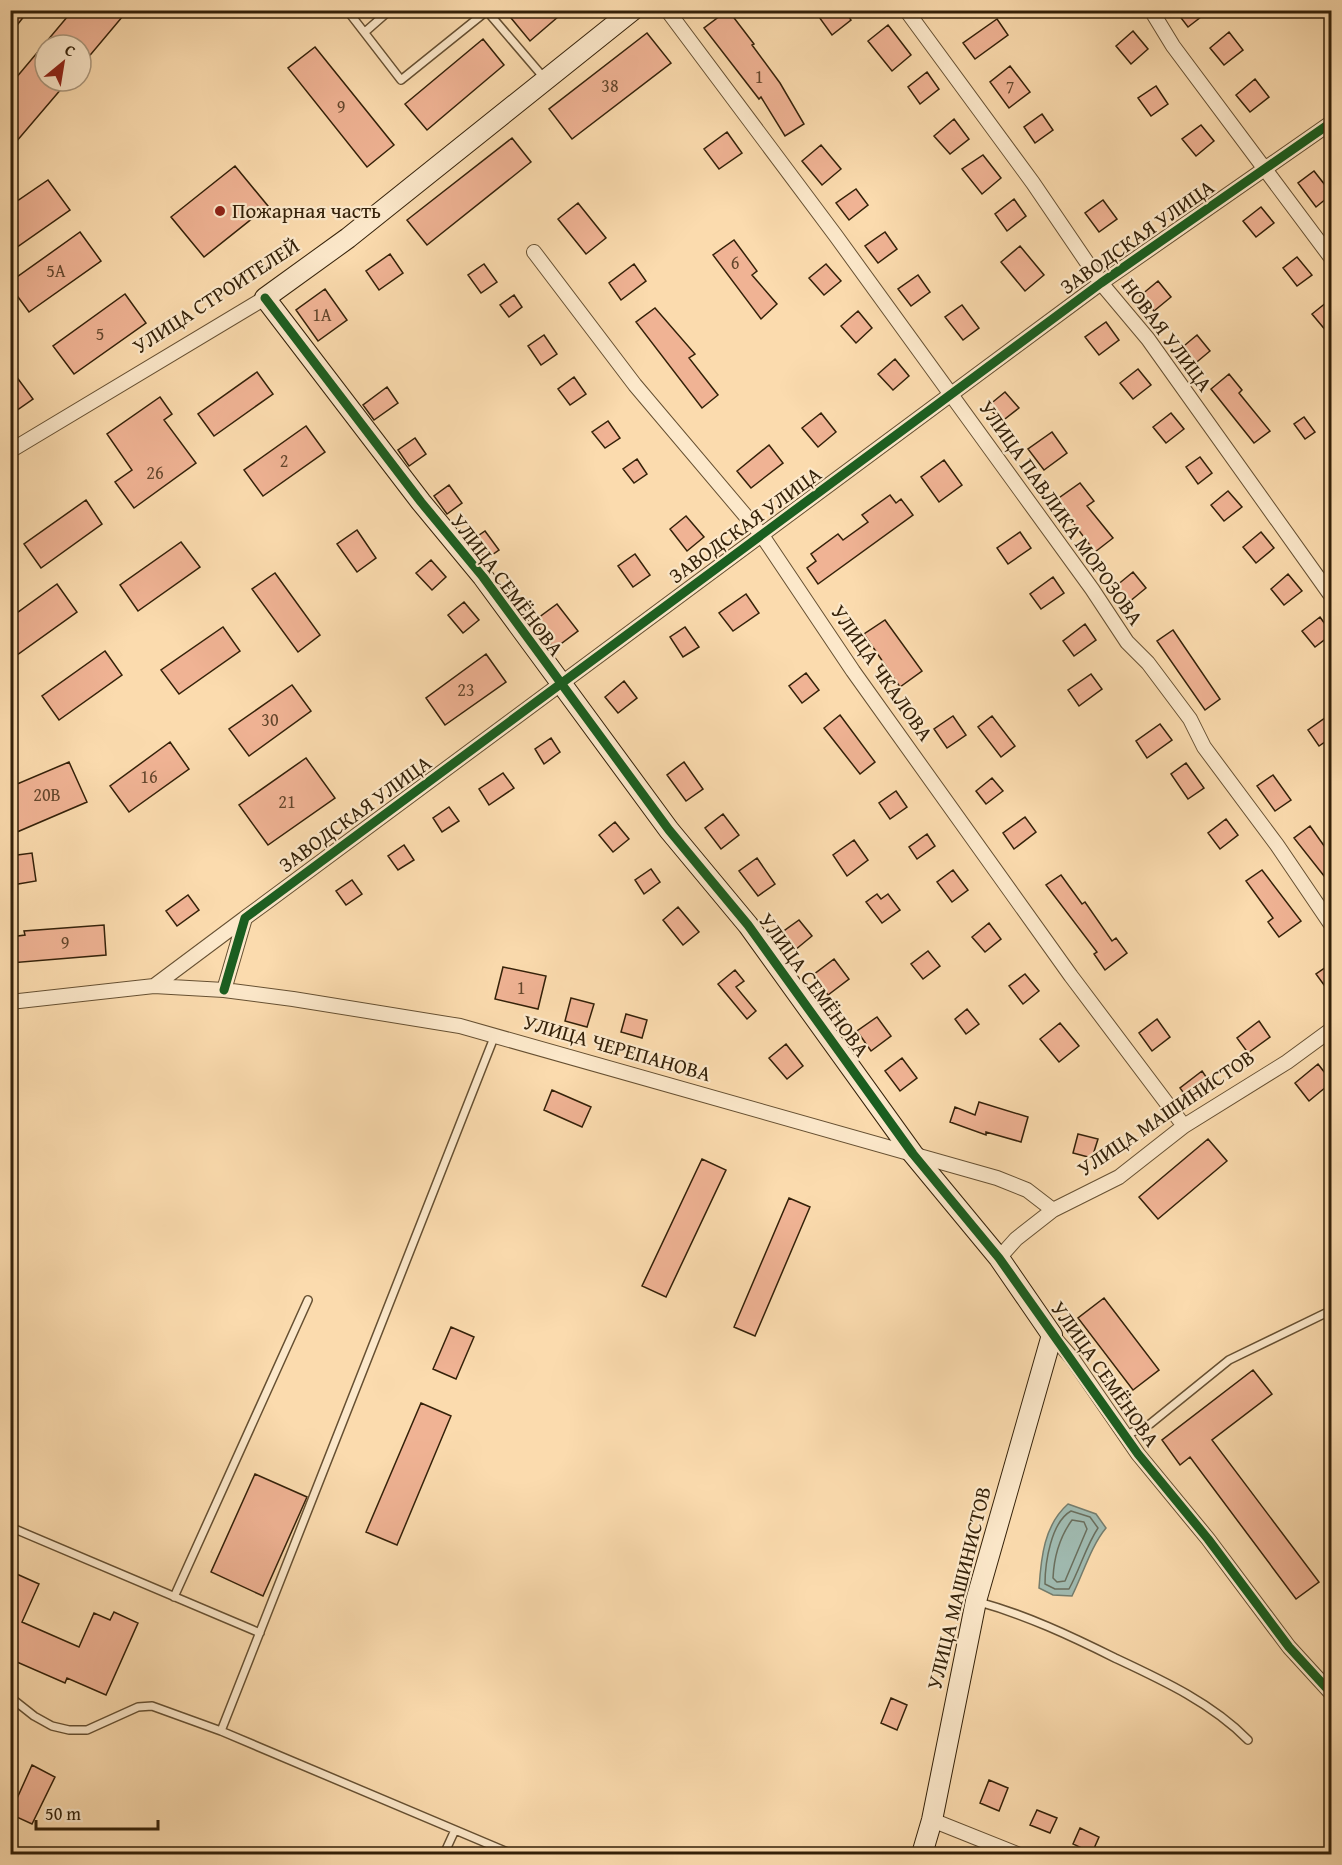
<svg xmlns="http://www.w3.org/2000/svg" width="1342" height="1865" font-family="'Gentium Book Plus',serif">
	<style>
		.water { fill: #a0bab0; stroke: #757d6d; stroke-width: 1.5 }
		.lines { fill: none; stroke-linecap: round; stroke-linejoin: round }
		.shore { stroke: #6a6e5c; stroke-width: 1.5 }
		.building { fill: #f0b394; stroke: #342109; stroke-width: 1.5 }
		.lane-casing { stroke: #665032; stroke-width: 10 }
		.street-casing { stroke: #665032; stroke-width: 16 }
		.secondary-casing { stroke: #342109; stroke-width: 22 }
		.lane { stroke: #fce8ca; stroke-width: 7 }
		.street { stroke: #fce8ca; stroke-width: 14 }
		.secondary { stroke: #fce8ca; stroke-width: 20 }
		.cycleway-casing { stroke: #fce8ca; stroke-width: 13 }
		.cycleway { stroke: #1b5e20; stroke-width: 9 }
		.poi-dot { fill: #8f2418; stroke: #fce8ca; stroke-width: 2 }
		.labels { text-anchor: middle; stroke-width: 4.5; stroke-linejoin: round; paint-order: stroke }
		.number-label { font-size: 18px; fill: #63462c }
		.poi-label { font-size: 21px; fill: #342109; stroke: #fce8ca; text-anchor: start }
		.street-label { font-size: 21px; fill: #342109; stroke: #fce8ca }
	</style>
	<rect width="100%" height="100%" fill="#fbdbae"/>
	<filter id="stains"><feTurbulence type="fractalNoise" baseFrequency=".00333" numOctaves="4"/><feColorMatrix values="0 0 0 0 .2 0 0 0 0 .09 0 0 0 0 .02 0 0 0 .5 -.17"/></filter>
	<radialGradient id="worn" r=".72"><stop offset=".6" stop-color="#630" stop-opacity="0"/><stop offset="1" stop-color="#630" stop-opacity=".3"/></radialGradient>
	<path class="water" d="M1068,1504L1096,1514L1106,1528C1091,1546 1083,1574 1072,1596L1053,1595L1039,1588C1041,1558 1044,1525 1068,1504Z"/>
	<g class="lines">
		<path class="shore" d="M1071,1511L1090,1517L1098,1528C1086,1546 1080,1569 1069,1589H1055L1045,1584C1045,1563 1051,1522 1071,1511Z
			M1072,1520L1084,1522L1087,1529L1065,1581L1057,1582L1053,1578C1054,1556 1059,1538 1072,1520Z"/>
	</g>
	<path class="building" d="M10,10H29L10,34Z
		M73,10H128L81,66V45H45V81H68L10,149V85Z
		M519,10H566L530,41L511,18Z
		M728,10L754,44L752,45L780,83L804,124L785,136L761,97L759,99L704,28Z
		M829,10H844L851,20L832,35L819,17Z
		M1175,10H1210L1188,27Z
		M997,19L1008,35L975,59L963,43Z
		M888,25L911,55L892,71L868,41Z
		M1133,31L1148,49L1131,64L1116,46Z
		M1229,32L1243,50L1224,65L1210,48Z
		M647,33L671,63L572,139L549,109Z
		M483,39L504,65L427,130L405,104Z
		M315,47L394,145L367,167L288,68Z
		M1010,66L1030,92L1009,108L990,82Z
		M927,72L939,89L920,104L908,87Z
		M1255,79L1269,97L1250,112L1236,95Z
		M1156,86L1168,104L1151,116L1138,98Z
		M1042,114L1053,130L1035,143L1024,127Z
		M954,119L969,139L950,154L934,136Z
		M1201,125L1214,141L1196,156L1182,139Z
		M727,132L742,153L719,169L704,149Z
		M512,138L531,162L427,245L407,220Z
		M821,145L841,169L822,185L802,161Z
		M983,155L1001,178L982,194L962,169Z
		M235,166L268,206L204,257L171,217Z
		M1314,171L1332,194L1316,207L1298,183Z
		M48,180L70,210L10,252V206Z
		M856,189L868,205L849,220L836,203Z
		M1014,199L1026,216L1007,231L995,214Z
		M1103,200L1117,219L1099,232L1085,213Z
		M578,203L606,238L586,254L558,219Z
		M1261,207L1274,223L1256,237L1243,221Z
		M80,232L101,261L29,312L10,286V282Z
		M885,232L897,249L878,263L865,246Z
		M734,240L757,271L752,275L777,304L761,319L713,255Z
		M1020,246L1044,275L1025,291L1001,262Z
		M390,254L403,273L379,290L366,271Z
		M1297,257L1312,275L1297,286L1283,268Z
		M484,264L497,282L481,293L468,275Z
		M634,264L646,281L621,300L609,283Z
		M826,264L841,281L824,295L809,278Z
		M918,275L930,292L911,306L898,289Z
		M1158,281L1171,297L1154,311L1140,296Z
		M325,289L347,320L318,341L296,310Z
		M125,294L146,323L74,374L53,346Z
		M514,295L522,307L509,317L500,305Z
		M1332,298V338L1312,314Z
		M962,305L979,328L963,340L945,317Z
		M655,308L695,354L689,358L718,395L702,408L636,322Z
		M858,311L872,328L856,343L841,326Z
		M1106,322L1119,340L1099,355L1085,337Z
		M544,335L557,354L541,365L528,346Z
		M1197,335L1210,351L1192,366L1179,350Z
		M895,359L909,376L893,390L878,374Z
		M10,368L33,399L10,415Z
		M1138,369L1151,385L1133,399L1120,383Z
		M257,372L273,394L214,436L198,414Z
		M1229,374L1242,390L1239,393L1270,431L1254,443L1211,389Z
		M574,377L586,394L570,405L558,389Z
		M387,387L398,403L374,420L363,405Z
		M1005,392L1019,408L1001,422L988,406Z
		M160,397L172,414L164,420L196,463L134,508L115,482L132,470L107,434Z
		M821,413L836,432L818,447L802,428Z
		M1171,413L1184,429L1166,443L1153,427Z
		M1304,417L1315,432L1305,439L1294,424Z
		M608,421L620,438L605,448L592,432Z
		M306,426L325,452L263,496L244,470Z
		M1052,432L1067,453L1044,470L1028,449Z
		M415,438L426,454L409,466L398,450Z
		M769,445L783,463L751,488L737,471Z
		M1200,457L1212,473L1198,484L1186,467Z
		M637,459L647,474L634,483L623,469Z
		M944,460L962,485L939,502L921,477Z
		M1080,483L1094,501L1087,506L1113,538L1095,552L1056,500Z
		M449,485L462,503L447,514L434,496Z
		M1228,491L1242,507L1224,521L1211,505Z
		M890,495L896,503L901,499L913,515L818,584L807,568L816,561L811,554L838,534L843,540L868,522L862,515Z
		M86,500L102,524L41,568L24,544Z
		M686,516L704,537L687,551L670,529Z
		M357,530L376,558L357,572L337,544Z
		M485,531L499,550L486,559L472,540Z
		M1020,532L1031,548L1008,564L997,548Z
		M1261,532L1274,548L1256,563L1243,547Z
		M181,542L200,567L138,611L120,585Z
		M635,554L650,575L633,587L618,566Z
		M431,560L446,577L432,590L416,573Z
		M1133,572L1146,588L1129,602L1116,586Z
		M275,573L320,635L298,652L252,589Z
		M1288,574L1302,591L1284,605L1271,589Z
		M1053,577L1064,593L1041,609L1030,594Z
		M57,584L77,612L10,660V618Z
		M746,594L759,613L733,631L719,613Z
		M464,602L479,620L463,633L448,615Z
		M557,604L578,631L554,649L534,621Z
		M1320,617L1332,634L1315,647L1302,631Z
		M885,620L922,671L900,687L864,634Z
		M1085,624L1096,640L1074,656L1063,641Z
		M223,627L240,651L179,694L161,670Z
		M685,627L699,647L683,657L670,637Z
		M1173,630L1220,699L1205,710L1157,641Z
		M105,651L122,675L59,720L42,696Z
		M486,654L506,682L445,725L426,698Z
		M806,673L819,690L802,703L789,686Z
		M1091,674L1102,689L1079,706L1068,690Z
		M624,681L637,698L618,713L605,697Z
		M292,685L311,711L249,756L229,729Z
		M1332,713V737L1319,746L1308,730Z
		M840,715L875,762L860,774L824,728Z
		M953,716L966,735L947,748L934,729Z
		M992,716L1015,746L1001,757L978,727Z
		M1160,724L1172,740L1147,758L1136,741Z
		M551,738L560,752L544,764L535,749Z
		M170,742L189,769L129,812L110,786Z
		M306,758L335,798L268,845L239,805Z
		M69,762L87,802L10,835V787Z
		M684,762L703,789L686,801L667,775Z
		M1186,763L1204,788L1188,799L1171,774Z
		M503,773L514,788L489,805L479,789Z
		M1273,775L1291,800L1275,811L1257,786Z
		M992,778L1003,791L986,804L976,791Z
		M896,791L907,807L890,819L879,803Z
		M449,807L459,821L442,832L433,818Z
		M723,814L739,835L721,849L705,828Z
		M1025,817L1036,832L1014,849L1003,833Z
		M1226,819L1238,835L1220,849L1208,833Z
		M615,822L629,839L613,852L599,835Z
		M1310,826L1332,857V886L1294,838Z
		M927,834L935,846L917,859L909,847Z
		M854,840L868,860L847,876L833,855Z
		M404,845L414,860L398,870L388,856Z
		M32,853L36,881L12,885L10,856Z
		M757,858L775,884L758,896L739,871Z
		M651,869L660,882L644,894L635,880Z
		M953,870L968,890L952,902L937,882Z
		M1262,870L1301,921L1279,937L1268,922L1273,918L1246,881Z
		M1061,875L1082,904L1085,902L1112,941L1116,938L1127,953L1105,970L1094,954L1097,952L1046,885Z
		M352,880L362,894L346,905L336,891Z
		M877,894L881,899L888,894L900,910L882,923L866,902Z
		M188,895L199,910L177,926L166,911Z
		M678,907L699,932L683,945L663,920Z
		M799,920L812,936L795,950L781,933Z
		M989,923L1001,939L985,952L972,937Z
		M104,925L106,955L10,963V937L25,935L24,931Z
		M928,951L940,966L923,979L911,964Z
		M834,959L849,979L828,995L813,975Z
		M1332,963V996L1316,974Z
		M503,967L546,976L538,1009L495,999Z
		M735,970L744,981L736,987L756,1011L747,1019L718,984Z
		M1025,974L1039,991L1023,1004L1009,986Z
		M571,998L594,1004L587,1027L565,1021Z
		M967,1009L979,1024L966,1034L955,1019Z
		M626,1014L647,1020L642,1038L621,1032Z
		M877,1017L891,1036L871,1051L857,1031Z
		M1157,1019L1170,1037L1152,1051L1139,1033Z
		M1259,1021L1270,1037L1248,1053L1237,1038Z
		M1060,1023L1079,1046L1059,1062L1040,1039Z
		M786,1044L803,1066L787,1079L769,1058Z
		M902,1058L917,1078L900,1091L885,1071Z
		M1318,1064L1332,1082L1309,1101L1295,1083Z
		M1202,1071L1213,1087L1191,1103L1180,1088Z
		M552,1090L591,1107L582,1127L544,1110Z
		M979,1102L1028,1117L1021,1142L986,1132V1135L950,1122L955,1107L975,1115Z
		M1078,1134L1098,1139L1092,1158L1073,1153Z
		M1208,1139L1227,1161L1158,1219L1139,1197Z
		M702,1159L726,1170L666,1297L642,1286Z
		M789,1198L810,1207L755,1336L734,1327Z
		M1104,1298L1159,1370L1133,1390L1078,1318Z
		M451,1327L474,1337L456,1379L433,1369Z
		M1253,1370L1272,1394L1212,1440L1319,1582L1296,1599L1190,1457L1180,1465L1162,1440Z
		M421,1403L451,1416L397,1545L366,1532Z
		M255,1474L307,1497L263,1596L211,1572Z
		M10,1571L39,1584L22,1622L79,1647L94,1613L110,1620L114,1612L138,1623L106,1695L67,1678L65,1683L10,1659Z
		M891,1698L907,1705L897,1730L881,1723Z
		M32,1765L55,1777L32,1824L10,1814Z
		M989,1780L1008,1788L999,1811L980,1803Z
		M1037,1810L1057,1818L1050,1833L1030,1825Z
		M1080,1828L1099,1837L1092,1853L1073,1844Z"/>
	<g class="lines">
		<g class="lane-casing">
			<path id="lane" d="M347,10L401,80L488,10
				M486,10L545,79
				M365,32L390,10
				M1126,1435L1150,1424L1229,1360L1332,1310
				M10,1527L260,1633
				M174,1597L308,1300
				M979,1602C1026,1615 1071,1636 1115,1658C1162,1680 1212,1703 1248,1740
				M10,1697L34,1716L52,1726L69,1730H87L138,1707L152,1706L221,1731L512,1854
				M221,1731L495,1035
				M444,1854L455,1830"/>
		</g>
		<g class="street-casing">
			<path id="street" d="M667,10L836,236L1092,589L1127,642L1148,663L1190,719L1204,747L1277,845L1332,926
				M906,10L1033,183L1101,283L1148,339L1332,597
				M1151,10L1173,46L1332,259
				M534,252L635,385L761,534L853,671L1071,976L1184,1126
				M10,451L265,298
				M154,986L245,918
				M224,990L245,918L264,904L1101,283L1332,122
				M10,1002L154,986L224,990L293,999L460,1026L997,1178L1027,1190L1053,1210
				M999,1258L1016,1239L1053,1210L1119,1177L1184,1126L1287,1062L1332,1029
				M1052,1335L1072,1358L1138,1454L1208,1539L1289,1647L1332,1694
				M932,1820L1017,1854"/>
		</g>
		<g class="secondary-casing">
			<path id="secondary" d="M633,10L348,238L265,298L421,502L483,577L669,830L748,925L913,1154L999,1258L1052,1335L976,1601L932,1820L922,1854"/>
		</g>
		<use href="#lane" class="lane"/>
		<use href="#street" class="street"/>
		<use href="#secondary" class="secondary"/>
		<g class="cycleway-casing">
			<path id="cycleway" d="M265,298L421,502L483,577L669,830L748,925L913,1154L999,1258L1138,1454L1208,1539L1289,1647L1332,1694
				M224,990L245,918L264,904L1101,283L1332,122"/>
		</g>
		<use href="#cycleway" class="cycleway"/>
	</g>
	<circle class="poi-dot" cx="220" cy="211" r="6"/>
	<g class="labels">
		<g class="number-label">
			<text x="759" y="83">1</text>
			<text x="610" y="92">38</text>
			<text x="1010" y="93">7</text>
			<text x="341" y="113">9</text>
			<text x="735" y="269">6</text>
			<text x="56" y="277">5А</text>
			<text x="322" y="321">1А</text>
			<text x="100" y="340">5</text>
			<text x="284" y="467">2</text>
			<text x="155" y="479">26</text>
			<text x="466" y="696">23</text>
			<text x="270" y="726">30</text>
			<text x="149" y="783">16</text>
			<text x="47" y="801">20В</text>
			<text x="287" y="808">21</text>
			<text x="65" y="949">9</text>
			<text x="521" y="994">1</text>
		</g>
		<g class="poi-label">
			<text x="232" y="218">Пожарная часть</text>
		</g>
		<g class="street-label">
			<text transform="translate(1137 237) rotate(-35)" y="7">ЗАВОДСКАЯ УЛИЦА</text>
			<text transform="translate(216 296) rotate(-33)" y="7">УЛИЦА СТРОИТЕЛЕЙ</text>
			<text transform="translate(1167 335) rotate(53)" y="7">НОВАЯ УЛИЦА</text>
			<text transform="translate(1061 513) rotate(55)" y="7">УЛИЦА ПАВЛИКА МОРОЗОВА</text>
			<text transform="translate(745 525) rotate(-36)" y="7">ЗАВОДСКАЯ УЛИЦА</text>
			<text transform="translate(507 585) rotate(53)" y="7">УЛИЦА СЕМЁНОВА</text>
			<text transform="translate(882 673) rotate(55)" y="7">УЛИЦА ЧКАЛОВА</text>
			<text transform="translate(355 814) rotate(-36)" y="7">ЗАВОДСКАЯ УЛИЦА</text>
			<text transform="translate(814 985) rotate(54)" y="7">УЛИЦА СЕМЁНОВА</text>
			<text transform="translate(617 1048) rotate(16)" y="7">УЛИЦА ЧЕРЕПАНОВА</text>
			<text transform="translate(1166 1113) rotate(-34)" y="7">УЛИЦА МАШИНИСТОВ</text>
			<text transform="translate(1105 1374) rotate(55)" y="7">УЛИЦА СЕМЁНОВА</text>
			<text transform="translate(959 1588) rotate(-76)" y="7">УЛИЦА МАШИНИСТОВ</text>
		</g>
	</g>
	<rect width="1342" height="1865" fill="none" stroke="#fbdbae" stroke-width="36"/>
	<rect x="12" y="12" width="1318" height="1841" fill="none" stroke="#342109" stroke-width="3"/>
	<rect x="18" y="18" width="1306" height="1829" fill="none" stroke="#342109" stroke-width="1.5"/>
	<g transform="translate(63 63) rotate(30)"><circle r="28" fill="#fce8ca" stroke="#ac987d" stroke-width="1.5"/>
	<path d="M0-4.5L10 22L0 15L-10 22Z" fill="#8f2418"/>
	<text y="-9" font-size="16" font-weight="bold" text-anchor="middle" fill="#342109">С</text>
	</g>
	<path d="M36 1820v9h122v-9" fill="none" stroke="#342109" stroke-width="3"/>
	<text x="45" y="1820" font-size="18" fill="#342109" stroke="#fce8ca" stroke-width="4.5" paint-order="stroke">50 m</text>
	<rect width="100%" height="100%" filter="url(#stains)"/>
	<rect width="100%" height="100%" fill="url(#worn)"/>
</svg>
